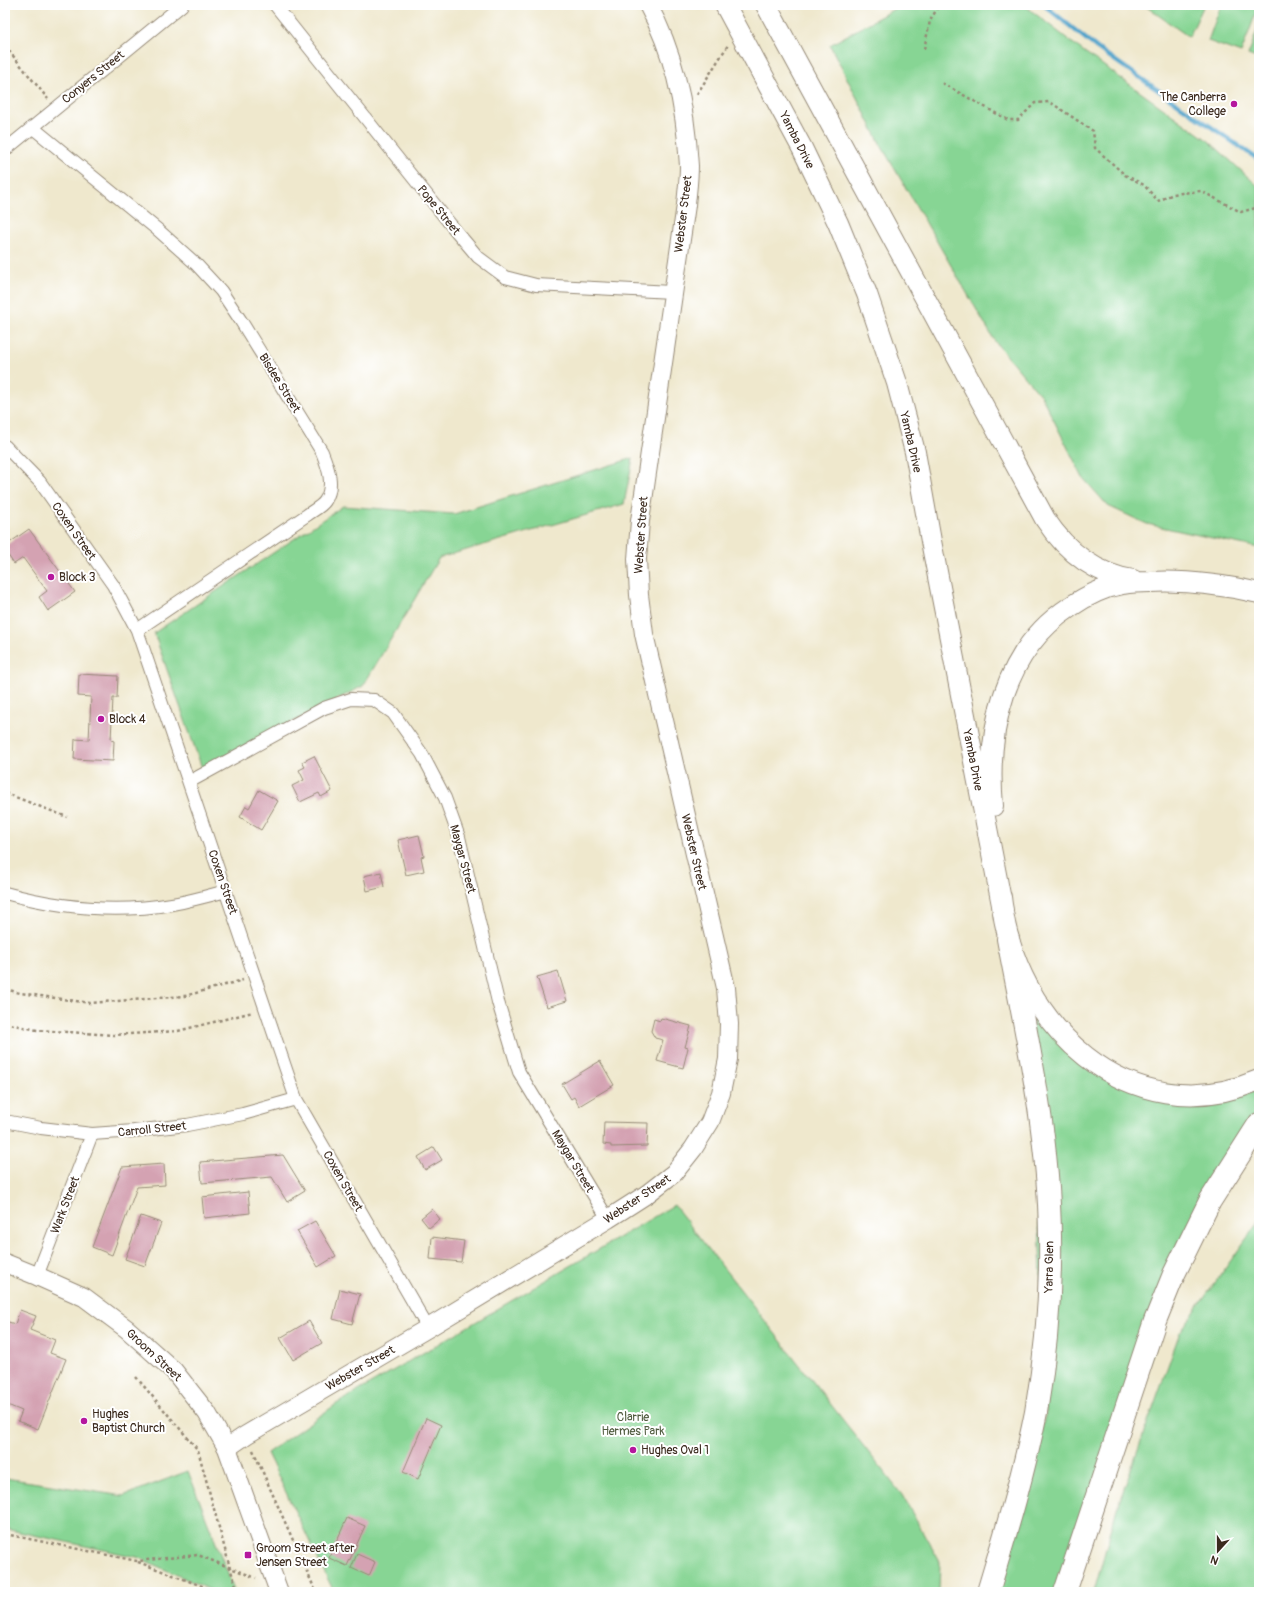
<svg xmlns="http://www.w3.org/2000/svg" width="1264" height="1597" font-family="Pangolin,sans-serif">
	<style>
		.green { fill: #87d594; stroke: #618059 }
		.lines { fill: none; stroke-linecap: round; stroke-linejoin: round }
		.stream { stroke: #4fa3cb; stroke-width: 4.5 }
		.building { fill: #d4a2b2 }
		.street-casing { stroke: #958976; stroke-width: 14 }
		.secondary-casing { stroke: #958976; stroke-width: 20 }
		.primary-casing { stroke: #958976; stroke-width: 22 }
		.highway-casing { stroke: #958976; stroke-width: 24 }
		.path { stroke: #958976; stroke-width: 2.5; stroke-dasharray: 3 3; stroke-linecap: butt }
		.street { stroke: #fff; stroke-width: 12 }
		.secondary { stroke: #fff; stroke-width: 18 }
		.primary { stroke: #fff; stroke-width: 20 }
		.highway { stroke: #fff; stroke-width: 22 }
		.secondary-bridge-casing { stroke: #958976; stroke-width: 20; stroke-linecap: butt }
		.secondary-bridge { stroke: #fff; stroke-width: 18 }
		.poi-dot { fill: #b5179e; stroke: #fff; stroke-width: 1.5 }
		.labels { text-anchor: middle; stroke-width: 4; stroke-linejoin: round; paint-order: stroke }
		.street-label { font-size: 12px; fill: #3b2a1e; stroke: #fff }
		.poi-label { font-size: 12px; fill: #3b2a1e; stroke: #fff; text-anchor: start }
		.park-label { font-size: 12px; fill: #525d41; stroke: #fff }
	</style>
	<rect width="100%" height="100%" fill="#fff"/>
	<filter id="ink" filterUnits="userSpaceOnUse"><feTurbulence type="fractalNoise" baseFrequency=".025" numOctaves="2"/><feDisplacementMap in="SourceGraphic" scale="8" xChannelSelector="R" yChannelSelector="G"/><feConvolveMatrix kernelMatrix="1 2 1 2 8 2 1 2 1" color-interpolation-filters="sRGB"/></filter>
	<filter id="wash" filterUnits="userSpaceOnUse"><feTurbulence type="fractalNoise" baseFrequency=".012" numOctaves="4" result="noise"/><feDisplacementMap in="SourceGraphic" scale="16" xChannelSelector="R" yChannelSelector="G"/><feGaussianBlur stdDeviation="0.9" result="paint"/><feColorMatrix in="noise" values="0 0 0 0 0 0 0 0 0 0 0 0 0 0 0 0 0 1.4 0 .05"/><feComposite in="paint" operator="in"/></filter>
	<g filter="url(#wash)">
		<rect width="100%" height="100%" fill="#efe8cd"/>
		<path class="green" d="M901,5H1024L1083,51L1210,142L1259,187V548L1147,524L1108,506L1083,478L1042,397L996,343L882,147L830,45Z
			M1144,5H1204L1189,37Z
			M1221,5H1259L1241,53L1208,41Z
			M1259,26V59L1248,55Z
			M633,458L624,504L439,558L363,686L202,768L154,633L343,506L454,514Z
			M1031,1002L1110,1077L1239,1095L1259,1090V1111L1234,1147L1057,1592H998L1046,1412Z
			M674,1205L902,1495L940,1562L939,1592H334L267,1453L338,1403Z
			M1259,1221V1592H1094L1117,1508L1180,1332Z
			M188,1471L235,1592H215L137,1557L5,1529V1478L123,1496Z"/>
		<g class="lines">
			<path class="stream" d="M1044,5L1097,48L1259,160"/>
		</g>
		<g id="blocks">
			<path class="building" d="M29,529L75,592L48,611L39,597L47,591L23,558L14,564L5,551V546Z
				M79,674L118,676L117,698H113L111,740L114,741L113,761L74,759L75,739L89,740L91,697L78,696Z
				M314,756L332,791L321,797L319,793L300,802L292,786L304,780L299,770L305,767L302,762Z
				M259,790L278,801L261,830L240,817L246,806L249,808Z
				M419,835L424,856L421,857L424,871L406,875L398,840Z
				M381,872L384,887L367,891L364,876Z
				M558,971L567,1001L547,1007L537,977Z
				M661,1018L691,1026L685,1047L688,1048L683,1068L657,1061L663,1040L655,1038L651,1031L654,1019L660,1021Z
				M600,1061L614,1085L579,1106L574,1097L571,1099L562,1084Z
				M604,1122L648,1123L647,1146L611,1147V1145L603,1144Z
				M434,1147L442,1160L425,1170L418,1157Z
				M283,1155L305,1191L287,1202L272,1177L202,1183L200,1162Z
				M164,1164L165,1185L137,1187L112,1255L92,1247L122,1167Z
				M248,1192L250,1213L204,1218L202,1197Z
				M432,1209L440,1219L429,1228L421,1218Z
				M141,1216L161,1223L145,1266L125,1259Z
				M315,1221L336,1256L318,1267L297,1231Z
				M432,1237L464,1241L461,1262L430,1259Z
				M340,1289L360,1294L352,1324L333,1319Z
				M20,1310L36,1316L30,1330L55,1340L50,1353L66,1359L38,1429L18,1421L22,1411L5,1404V1321L15,1324Z
				M309,1321L322,1343L293,1360L280,1338Z
				M426,1418L441,1425L418,1479L403,1472Z
				M347,1518L365,1526L347,1566L329,1558Z
				M357,1554L375,1562L369,1576L351,1568Z"/>
		</g>
	</g>
	<g filter="url(#ink)">
		<use href="#blocks" fill-opacity="0" stroke="#958976" stroke-width="1"/>
		<g class="lines">
			<g class="street-casing">
				<path id="street" d="M275,5L451,225L478,257L505,277L536,285L672,292
					M32,127L158,230L196,264L221,291L241,321L322,452C328,467 335,486 325,501C321,507 312,511 307,515L137,630
					M5,150L182,5
					M5,446L40,482L113,585L137,630L296,1099L428,1328
					M189,782L324,708L351,699L374,700L393,713L422,754L445,798L459,837L498,1002L519,1072L608,1219
					M5,893C60,908 115,914 172,904C190,901 208,896 226,891
					M5,1121L41,1128L92,1134L134,1131L187,1125L243,1114L296,1099
					M37,1276L92,1134"/>
			</g>
			<g class="secondary-casing">
				<path id="secondary" d="M5,1263L37,1276L84,1297L127,1329L174,1371L207,1413L227,1448L267,1559
					M227,1448L246,1435L428,1328L608,1219L647,1194L674,1173L693,1149L710,1122L721,1093L728,1059L729,1024L726,988L644,634L639,595L637,559L640,521L686,205C687,193 689,179 689,166C686,111 675,54 648,5"/>
			</g>
			<g class="primary-casing">
				<path id="primary" d="M725,5L802,148L838,223L867,294L897,383L915,452L931,541L1003,910
					M766,5L1045,519C1066,551 1095,574 1133,580
					M993,806C986,730 1004,650 1070,607C1086,596 1105,587 1123,584C1132,582 1141,582 1150,582C1188,580 1223,585 1259,593
					M1001,897C1013,1023 1129,1135 1259,1080"/>
			</g>
			<g class="highway-casing">
				<path id="highway" d="M988,1592C1006,1532 1024,1473 1036,1412C1046,1354 1051,1294 1050,1236C1049,1135 1027,1037 1008,939
					M1065,1592L1155,1321L1174,1274L1210,1201L1259,1124"/>
			</g>
			<path class="path" d="M5,46L48,99
				M924,49L930,21L939,5
				M942,83L1008,120H1018L1035,103L1050,102L1093,131L1095,148L1125,175L1144,185L1158,201L1173,194L1201,191L1241,212L1259,207
				M697,94L728,45
				M5,793L67,817
				M5,989L20,993L90,1003L185,996L243,980
				M5,1023L37,1030L114,1035L178,1031L253,1012
				M136,1377L198,1450L230,1568L238,1592
				M253,1450L316,1592
				M5,1534L137,1561L198,1555L256,1578
				M138,1562L218,1592"/>
			<use href="#street" class="street"/>
			<use href="#secondary" class="secondary"/>
			<use href="#primary" class="primary"/>
			<use href="#highway" class="highway"/>
			<g class="secondary-bridge-casing">
				<path id="secondary-bridge" d="M267,1559L279,1592"/>
			</g>
			<use href="#secondary-bridge" class="secondary-bridge"/>
		</g>
	</g>
	<g class="poi-dot">
		<circle cx="1234" cy="104" r="4"/>
		<circle cx="51" cy="577" r="4"/>
		<circle cx="101" cy="719" r="4"/>
		<circle cx="84" cy="1421" r="4"/>
		<circle cx="633" cy="1450" r="4"/>
		<rect x="244" y="1551" width="8" height="8" rx="2"/>
	</g>
	<g class="labels">
		<g class="street-label">
			<text transform="translate(93 77) rotate(-39)" y="4">Conyers Street</text>
			<text transform="translate(797 140) rotate(63)" y="4">Yamba Drive</text>
			<text transform="translate(439 210) rotate(51)" y="4">Pope Street</text>
			<text transform="translate(683 214) rotate(-83)" y="4">Webster Street</text>
			<text transform="translate(280 383) rotate(58)" y="4">Bisdee Street</text>
			<text transform="translate(911 442) rotate(77)" y="4">Yamba Drive</text>
			<text transform="translate(74 531) rotate(55)" y="4">Coxen Street</text>
			<text transform="translate(641 535) rotate(-86)" y="4">Webster Street</text>
			<text transform="translate(973 760) rotate(79)" y="4">Yamba Drive</text>
			<text transform="translate(694 852) rotate(77)" y="4">Webster Street</text>
			<text transform="translate(463 859) rotate(75)" y="4">Maygar Street</text>
			<text transform="translate(223 882) rotate(71)" y="4">Coxen Street</text>
			<text transform="translate(152 1129) rotate(-6)" y="4">Carroll Street</text>
			<text transform="translate(573 1161) rotate(59)" y="4">Maygar Street</text>
			<text transform="translate(343 1181) rotate(60)" y="4">Coxen Street</text>
			<text transform="translate(637 1199) rotate(-34)" y="4">Webster Street</text>
			<text transform="translate(65 1205) rotate(-69)" y="4">Wark Street</text>
			<text transform="translate(1049 1267) rotate(-89)" y="4">Yarra Glen</text>
			<text transform="translate(154 1355) rotate(43)" y="4">Groom Street</text>
			<text transform="translate(360 1368) rotate(-30)" y="4">Webster Street</text>
		</g>
		<g class="poi-label">
			<text x="1226" y="101" text-anchor="end">The Canberra<tspan x="1226" dy="14">College</tspan></text>
			<text x="59" y="581">Block 3</text>
			<text x="109" y="723">Block 4</text>
			<text x="92" y="1418">Hughes<tspan x="92" dy="14">Baptist Church</tspan></text>
			<text x="641" y="1454">Hughes Oval 1</text>
			<text x="256" y="1552">Groom Street after<tspan x="256" dy="14">Jensen Street</tspan></text>
		</g>
		<g class="park-label">
			<text x="633" y="1421">Clarrie<tspan x="633" dy="14">Hermes Park</tspan></text>
		</g>
	</g>
	<rect width="1264" height="1597" fill="none" stroke="#fff" stroke-width="20"/>
	<g transform="translate(1218 1551) rotate(201)" stroke="#ffffff" stroke-width="3" paint-order="stroke">
	<path d="M0-3L7 15L0 10L-7 15Z" fill="#3b2a1e"/>
	<text y="-6" font-size="11" font-weight="bold" text-anchor="middle" fill="#3b2a1e">N</text>
	</g>
</svg>
